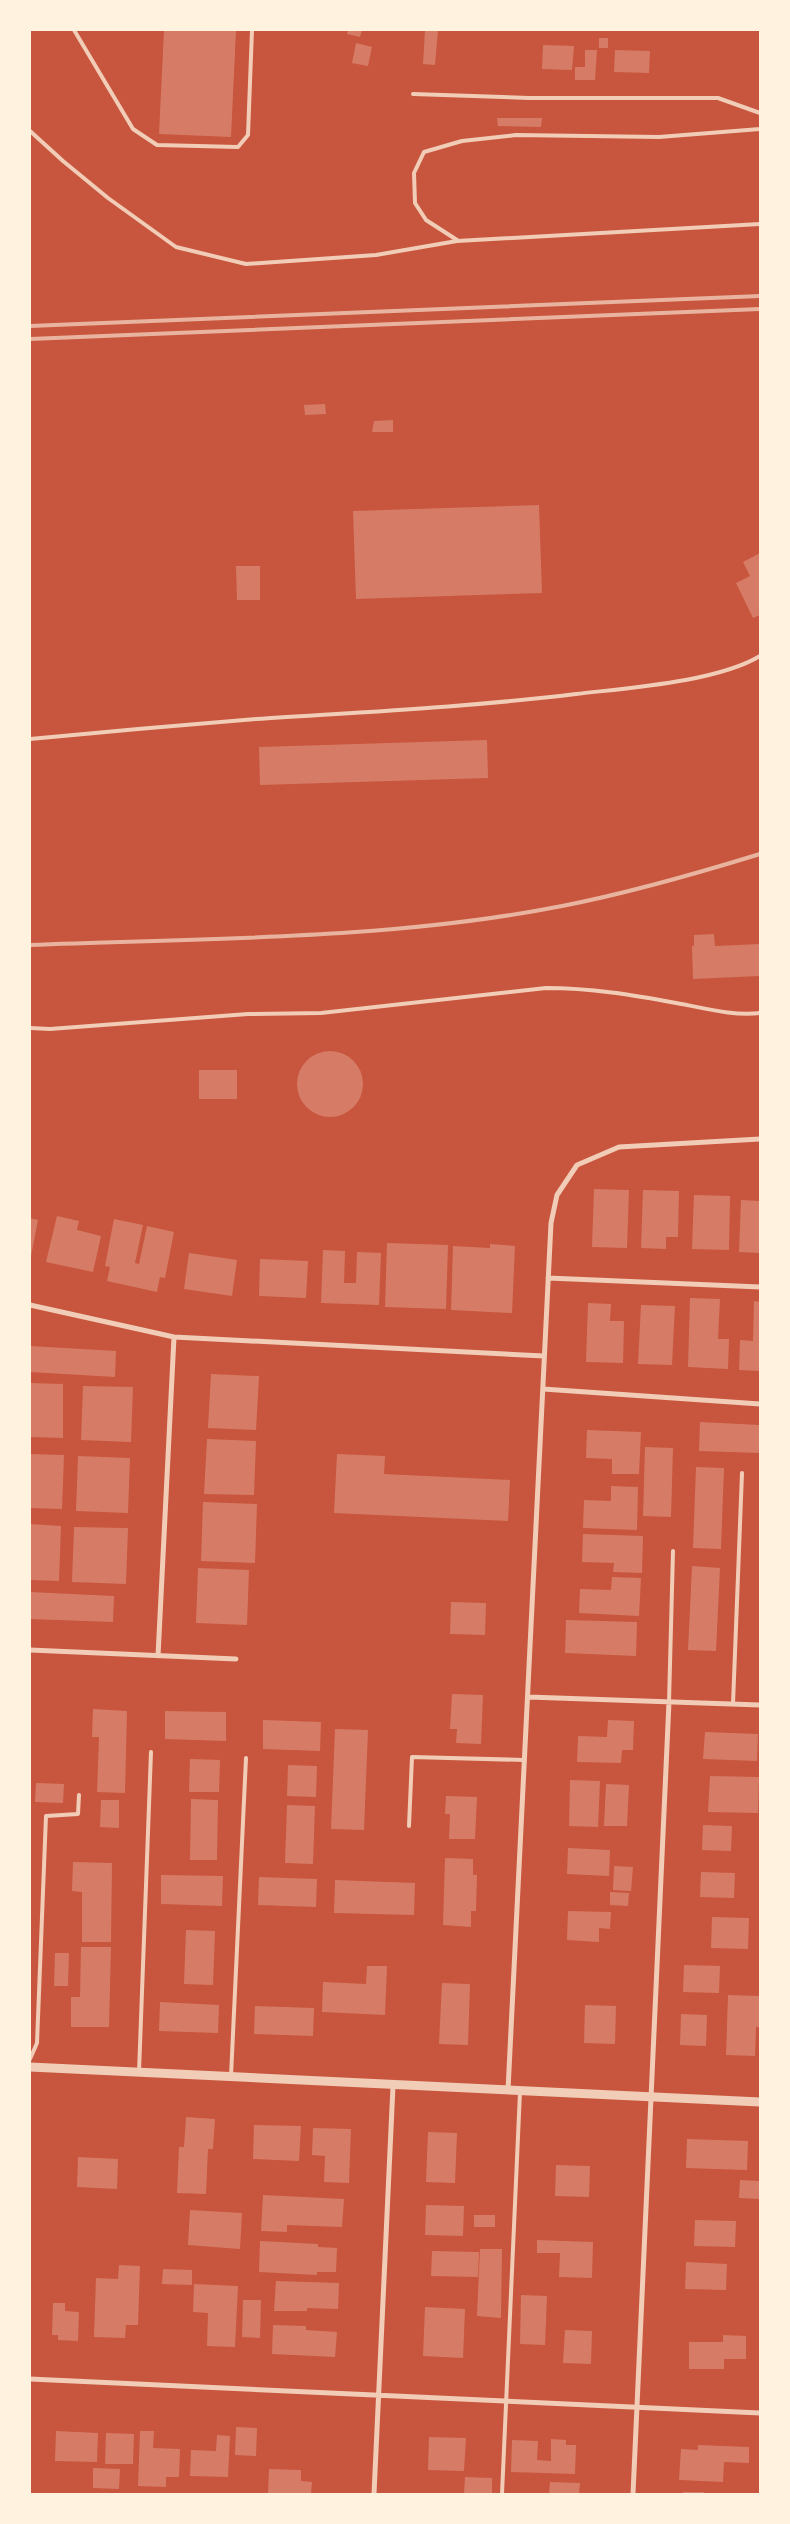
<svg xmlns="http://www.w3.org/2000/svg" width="790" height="2524" font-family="Jost,sans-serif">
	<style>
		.building { fill: #d67c66 }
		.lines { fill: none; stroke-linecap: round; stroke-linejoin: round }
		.service { stroke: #f1ccb7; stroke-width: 4 }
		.minor { stroke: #f1ccb7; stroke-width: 5 }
		.tertiary { stroke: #f1ccb7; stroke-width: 9 }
		.rail { stroke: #e9b49f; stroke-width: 4 }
	</style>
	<rect width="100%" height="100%" fill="#c8553d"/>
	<path class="building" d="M164,30H236L231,137L159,134Z
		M348,30H362L360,37L347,34Z
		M425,30H438L435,65L423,64Z
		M599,38H608V48H599Z
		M356,43L372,47L368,66L352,63Z
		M543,45L574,46L572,70L542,69Z
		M585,50H597L595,80H575V67H585Z
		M615,50L650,51L649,73L614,72Z
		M497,118H542L541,127L498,126Z
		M325,404L326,414L305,415L304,405Z
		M393,420V432H372L374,421Z
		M539,505L542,593L356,599L353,511Z
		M760,553V615L753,618L736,583L750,576L743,562Z
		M236,566H260V600H237Z
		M487,740L488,778L260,785L259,747Z
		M714,934L715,946L760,944V976L693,979L692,946H694V935Z
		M297 1084a33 33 0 1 1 66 0a33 33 0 1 1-66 0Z
		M199,1070H237V1099H199Z
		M594,1189L629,1190L627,1248L592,1247Z
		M643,1190L679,1191L678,1237H666V1249L641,1248Z
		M694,1195L730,1196L729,1250L692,1249Z
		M741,1200L760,1201V1253L739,1252Z
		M57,1216L79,1221L77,1230L101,1236L93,1272L46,1262Z
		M30,1218L38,1220L31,1256H30Z
		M114,1219L143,1225L135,1263L139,1264L147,1226L174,1232L165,1278L160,1277L157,1292L107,1281L110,1267L105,1266Z
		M387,1243L448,1245L446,1309L385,1307Z
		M490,1244L515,1246L512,1313L451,1310L453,1246L490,1248Z
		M323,1250L345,1251L344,1283H356L357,1252L381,1253L379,1305L321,1303Z
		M189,1253L237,1260L232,1296L184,1289Z
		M260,1259L308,1261L306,1298L259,1296Z
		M690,1298L720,1299L718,1339H729L728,1369L688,1367Z
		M754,1301L760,1302V1371L739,1370L740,1340L753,1341Z
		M588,1303L611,1304L610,1321H624L623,1363L586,1362Z
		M641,1305L675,1306L672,1365L638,1364Z
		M30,1346L116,1351L115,1377L30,1372Z
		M211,1374L259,1376L256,1430L208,1428Z
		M30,1383L63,1384V1438L30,1437Z
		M83,1386L133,1387L131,1442L81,1440Z
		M700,1422L760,1425V1453L699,1451Z
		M587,1430L641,1432L639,1474H612V1459L586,1458Z
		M207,1439L256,1441L254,1495L204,1494Z
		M645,1447L673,1448L671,1517L643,1516Z
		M30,1454L64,1455L62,1509L30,1508Z
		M337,1454L385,1456L384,1474L510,1480L508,1521L334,1513Z
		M78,1456L130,1458L128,1513L76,1511Z
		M696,1467L724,1468L721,1549L693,1548Z
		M611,1486L638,1487L637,1530L583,1528L584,1500L611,1501Z
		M203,1502L257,1504L255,1563L201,1561Z
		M30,1524L61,1526L59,1581L30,1580Z
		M74,1527L128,1528L126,1584L72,1582Z
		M583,1534L643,1536L642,1573L613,1572L614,1563L582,1562Z
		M692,1566L720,1568L716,1651L688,1650Z
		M198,1568L249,1570L247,1625L196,1623Z
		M612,1577L641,1578L639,1616L579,1613L580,1589L611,1590Z
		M30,1592L114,1596L113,1622L30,1619Z
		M451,1602L486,1603L485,1635L450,1634Z
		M566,1620L637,1622L636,1656L565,1653Z
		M452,1694L483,1695L481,1744L456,1743L457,1729H450Z
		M93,1709L127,1711L125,1793L97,1792L99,1737H92Z
		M165,1711L226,1712V1741L165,1739Z
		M263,1720L321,1722L320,1751L263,1749Z
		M608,1720L634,1721L633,1750H622L621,1763L577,1762L578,1736L607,1737Z
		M335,1729L368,1730L364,1830L331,1829Z
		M705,1732L758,1734L757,1761L703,1759Z
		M190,1759L220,1760L219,1792H189Z
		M288,1765L317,1766L316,1797L287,1796Z
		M710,1776L759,1777L758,1813L708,1812Z
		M570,1780L600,1781L598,1827L569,1826Z
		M36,1783L64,1784L63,1803L35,1802Z
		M606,1784L629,1785L627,1826H604Z
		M446,1796L477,1797L475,1839H449L450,1814H445Z
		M191,1799L218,1800L217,1860H190Z
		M101,1800H119V1828L100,1827Z
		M287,1805L315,1806L313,1864L285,1863Z
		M703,1825L732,1826L731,1851L702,1850Z
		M568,1848L610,1850L609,1876L567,1874Z
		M445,1858L473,1859V1875H477L476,1911H471V1927L443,1925Z
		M73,1862L112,1863L111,1942H82V1892L72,1891Z
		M614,1866L633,1867L631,1891L613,1890Z
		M701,1872L735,1873L734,1898L700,1897Z
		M161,1875L223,1876L222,1906L161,1904Z
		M259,1877L317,1879L316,1907L258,1905Z
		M335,1880L415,1883L414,1915L334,1913Z
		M610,1892L629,1893L628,1906L610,1905Z
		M568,1911L611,1912L610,1929L599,1928V1942L567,1940Z
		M712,1917L749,1918L748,1949L711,1948Z
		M186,1930L215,1931L213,1985L184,1984Z
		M81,1947H111L109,2027H71V1997H80Z
		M55,1953H69L68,1986H54Z
		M684,1965L720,1966L719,1993L683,1992Z
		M367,1966H387L385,2015L322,2012L323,1982L366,1984Z
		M442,1983L470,1984L468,2045L439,2044Z
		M728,1995L760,1996V2027H756L755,2056L726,2055Z
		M160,2002L219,2005L218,2033L159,2031Z
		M585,2005L616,2006L615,2044L584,2043Z
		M255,2006L314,2008L313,2036L254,2034Z
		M681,2014L707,2015L706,2046L680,2045Z
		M186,2117L215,2119L213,2149H208L206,2194L177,2193L179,2147H184Z
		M254,2125L301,2126L299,2161L253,2159Z
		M313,2128L351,2129L349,2183L324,2182L325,2156L312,2155Z
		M428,2132L457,2133L455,2183L426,2182Z
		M687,2139L748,2141L747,2170L686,2168Z
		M78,2157L118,2159L117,2189L77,2187Z
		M556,2165L590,2166L589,2197L555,2196Z
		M740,2180L760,2181V2199L739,2198Z
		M263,2195L344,2199L342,2227L287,2225V2232L261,2231Z
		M426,2205L464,2206L463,2236L425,2235Z
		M190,2210L242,2213L240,2249L188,2245Z
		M474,2215H495V2227H474Z
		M695,2220L736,2221L735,2247L694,2246Z
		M537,2240L593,2242L592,2278L559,2277L560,2253H537Z
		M260,2241L318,2244V2247L337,2248L336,2272H317V2275L259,2272Z
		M480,2249H502L501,2318L477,2316Z
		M432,2251L479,2252L478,2277L431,2276Z
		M686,2262L727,2264L726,2290L685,2289Z
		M119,2265L140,2266L138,2325H126L125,2338L94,2337L96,2278L118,2279Z
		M163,2269L192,2270V2285L162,2284Z
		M276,2281L339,2283L338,2309L307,2308V2311H274Z
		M194,2284L238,2286L235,2347L207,2346L208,2313L193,2312Z
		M521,2295L547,2296L545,2345L520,2344Z
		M243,2300H261L260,2338L242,2337Z
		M53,2303H65V2311L79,2312L78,2341L58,2340V2335H52Z
		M425,2307L465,2309L463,2358L423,2356Z
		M273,2325L306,2326V2330L337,2332L335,2357L272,2354Z
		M565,2330L592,2331L591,2364L563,2363Z
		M723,2335L746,2336V2359H724V2369H689V2342H723Z
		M236,2427L257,2428L256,2456L235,2455Z
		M56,2431L98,2433L97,2462L55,2461Z
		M140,2431H154L153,2448L180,2449L179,2477H166V2487L138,2486Z
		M106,2433L134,2434L133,2464H105Z
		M217,2435L230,2436L228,2477L190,2476L191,2450L216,2451Z
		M429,2437L466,2438L464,2471L428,2470Z
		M551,2439L566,2440V2445H576L575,2474L511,2472L512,2440L538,2441L537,2460L551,2461Z
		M698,2445L749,2447V2463L724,2462L723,2482L679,2480L681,2449L698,2450Z
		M93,2468L120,2469L119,2489L93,2488Z
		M269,2469L301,2470V2481L312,2482L311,2494H268Z
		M465,2477L492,2478V2494L464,2493Z
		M550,2482L580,2483L579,2494H549Z
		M683,2492H704V2494H683Z"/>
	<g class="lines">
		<path class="service" d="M74,30L133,129L157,145L238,147L248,135L252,30
			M413,94L529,98H718L760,113
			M30,131L63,161L108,198L176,247L246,264L376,255L457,241L760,224
			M457,240L426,220L415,203L414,173L424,152L462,141L516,135L659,137L760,129
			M30,739C105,732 181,725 256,719C363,712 470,707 576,694C627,688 717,682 760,656
			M30,1028L50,1029L248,1014L321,1013L546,988C591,988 633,995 676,1003C705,1008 731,1016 760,1013
			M669,1702L673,1551
			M733,1704L742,1473
			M409,1826L412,1757L524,1760
			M30,2059L37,2043L46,1816L78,1814L79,1795
			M139,2072L151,1752
			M231,2076L246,1758
			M502,2494L520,2092"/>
		<path class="minor" d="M548,1278L760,1287
			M30,1305L174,1337L544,1356
			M543,1389L760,1404
			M30,1650L236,1659
			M158,1656L174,1337
			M528,1697L760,1705
			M508,2090L551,1223L557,1195L577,1165L619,1147L760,1139
			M30,2379L760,2413
			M374,2494L393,2086
			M633,2494L669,1702"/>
		<path class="tertiary" d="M30,2067L760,2102"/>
		<path class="rail" d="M30,326L760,296
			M30,339L760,309
			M30,945C205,938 390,940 562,906C629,893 695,874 760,854"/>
	</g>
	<rect width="790" height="2524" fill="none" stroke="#fff3e0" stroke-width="62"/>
</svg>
